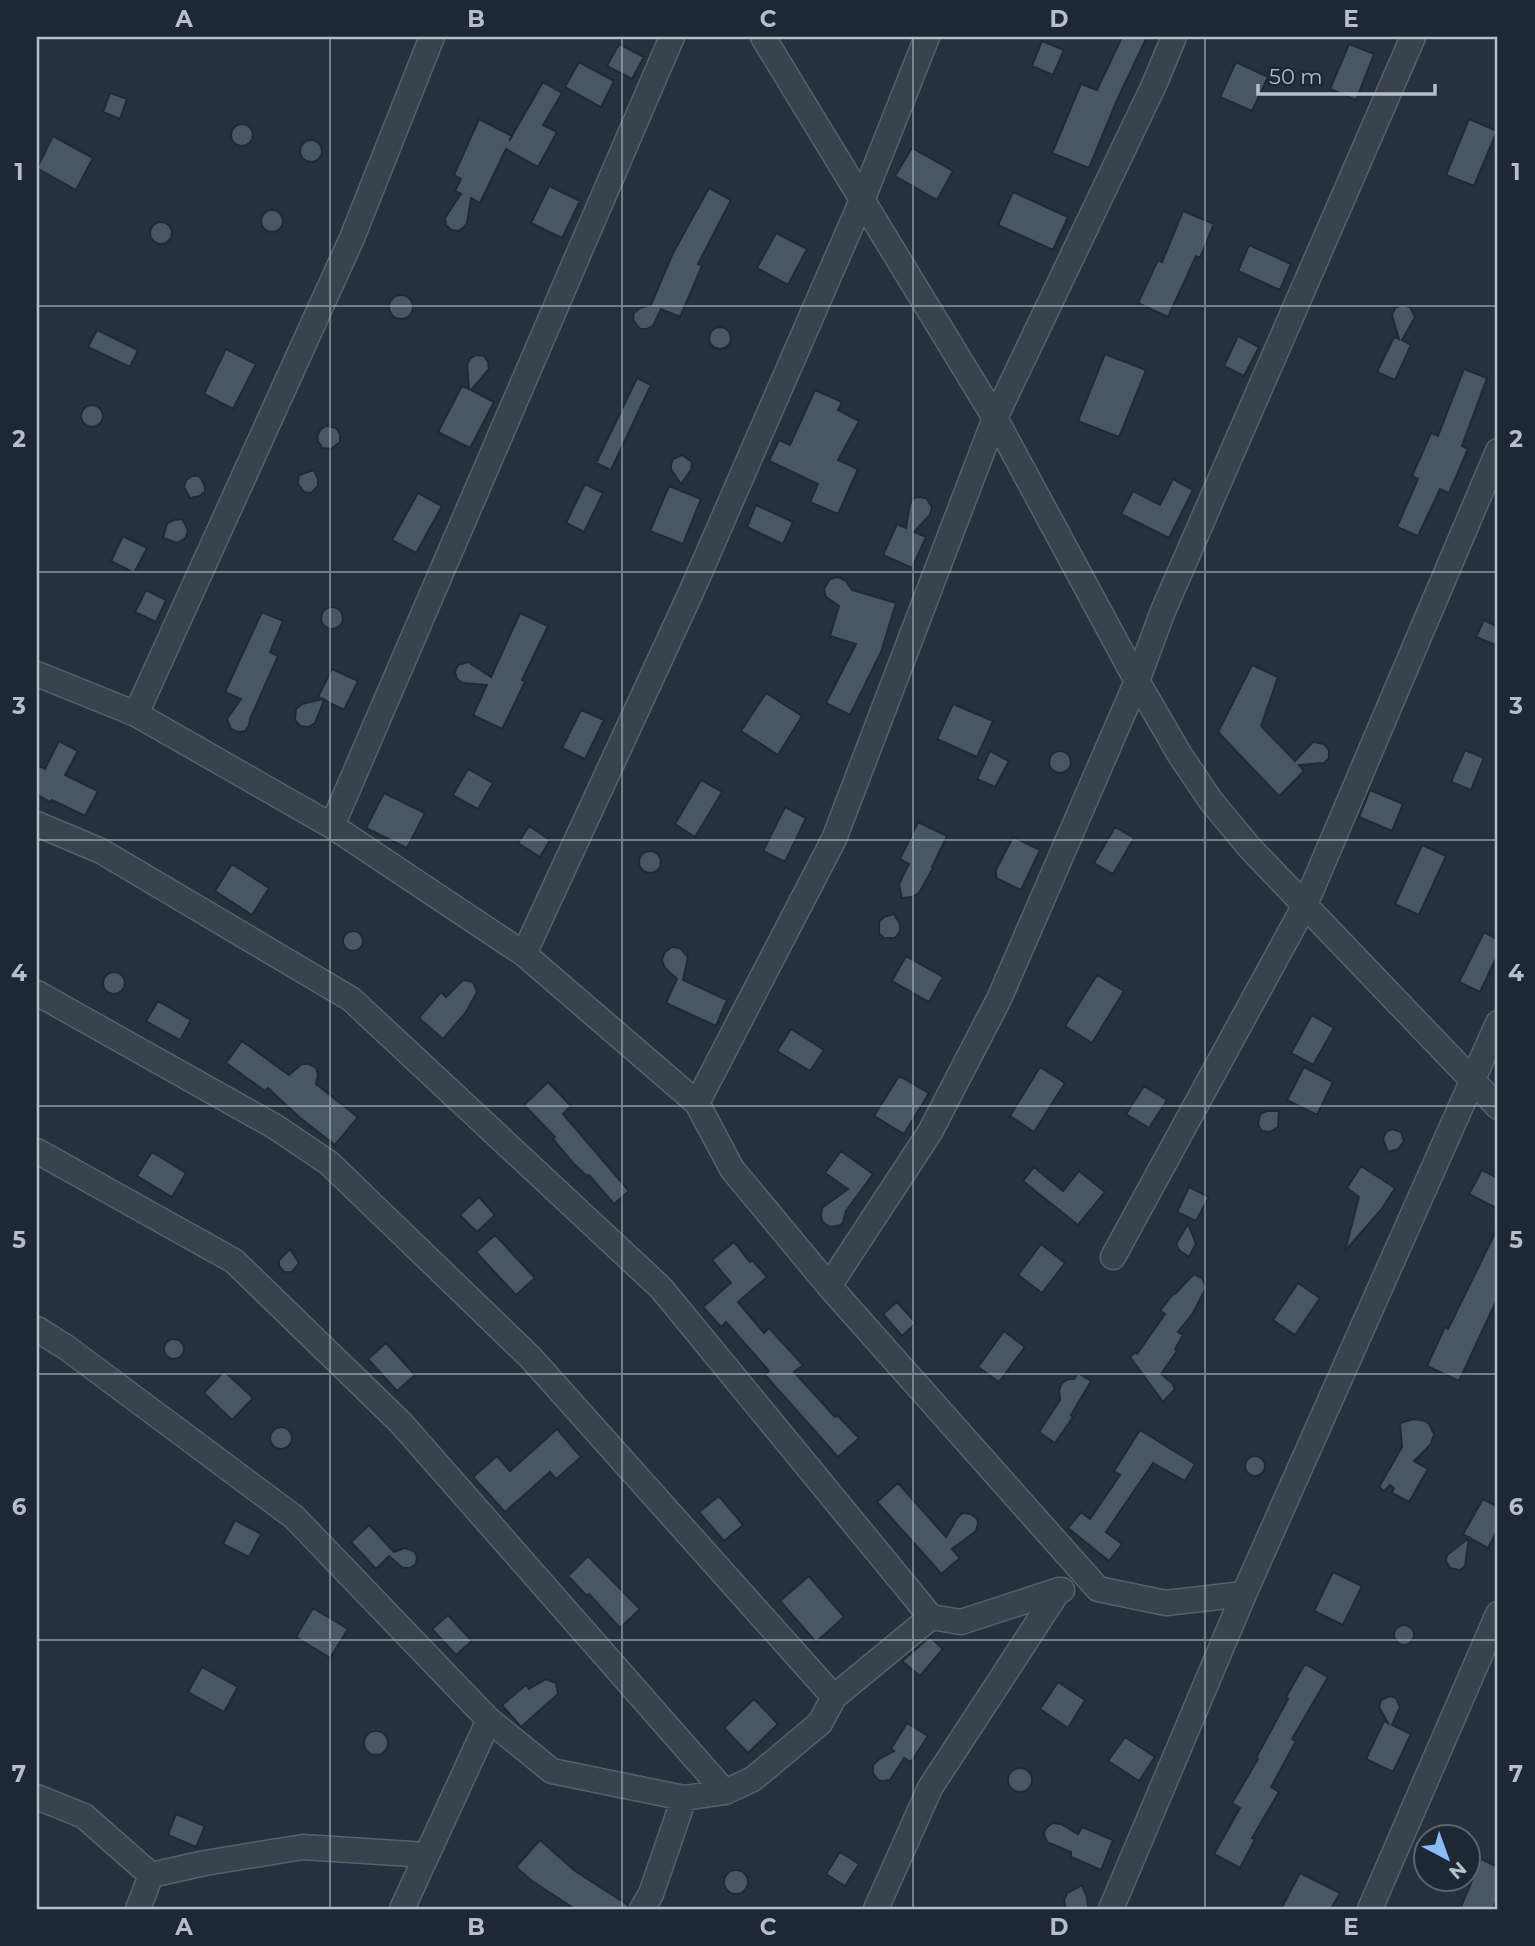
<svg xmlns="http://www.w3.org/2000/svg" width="1535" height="1946" font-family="Montserrat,sans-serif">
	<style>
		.building { fill: #495764; stroke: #202a36; stroke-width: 2 }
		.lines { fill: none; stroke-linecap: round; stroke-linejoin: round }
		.minor-casing { stroke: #57616c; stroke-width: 27 }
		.minor { stroke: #39434e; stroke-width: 24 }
		.grid { fill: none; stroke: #b5bec9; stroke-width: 2; stroke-opacity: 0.55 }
		.neatline { fill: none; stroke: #b5bec9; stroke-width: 2.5 }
		.grid-label { font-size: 23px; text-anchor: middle; font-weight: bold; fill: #b5bec9 }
	</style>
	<rect width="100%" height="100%" fill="#25313e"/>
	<path class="building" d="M1122,37H1147L1118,98L1089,168L1052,153L1081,84L1097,90Z
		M1042,41L1064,50L1053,75L1032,66Z
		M619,44L644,57L632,79L607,66Z
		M1349,44L1374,54L1356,100L1330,89Z
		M579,62L614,81L601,107L565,87Z
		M1236,62L1268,77L1252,111L1220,97Z
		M543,82L562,93L543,125L557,132L538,167L506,149L480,203L471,198L467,223L464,227L458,231L451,230L446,225L445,218L461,194L455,191L461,179L454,175L479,119L512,136L509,141Z
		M110,93L127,99L120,119L103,112Z
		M1469,119L1497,131L1474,186L1446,175Z
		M231 135a11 11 0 1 1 22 0a11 11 0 1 1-22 0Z
		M53,136L93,158L76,190L37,168Z
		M300 151a11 11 0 1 1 22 0a11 11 0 1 1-22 0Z
		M912,148L953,171L937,200L895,176Z
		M549,186L580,201L562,238L531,223Z
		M709,188L731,200L698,264L702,266L680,317L661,309L653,326L647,329H640L633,320L634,313L640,308L651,305L673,253Z
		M1013,192L1068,217L1053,250L998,225Z
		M261 221a11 11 0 1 1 22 0a11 11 0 1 1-22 0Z
		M1183,211L1214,224L1200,258L1196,256L1168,317L1138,303L1158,260L1162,262Z
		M150 233a11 11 0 1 1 22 0a11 11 0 1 1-22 0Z
		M776,233L807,249L788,285L757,268Z
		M1249,245L1291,264L1280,290L1238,271Z
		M389 307a12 12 0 1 1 24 0a12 12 0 1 1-24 0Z
		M1402,305L1410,307L1415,317L1402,340L1411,345L1395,380L1377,372L1394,337L1399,339L1392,315L1395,308Z
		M709 338a11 11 0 1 1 22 0a11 11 0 1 1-22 0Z
		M97,330L138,350L130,367L88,347Z
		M1238,336L1259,347L1244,376L1224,366Z
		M226,349L256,364L233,409L204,394Z
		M1105,354L1146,370L1119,437L1078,421Z
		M476,355L484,356L488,362L489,369L471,390L494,402L470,448L438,432L462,386L469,389L467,365L470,359Z
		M1464,369L1487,378L1462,446L1468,449L1449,493L1440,489L1418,536L1397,527L1418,479L1412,476L1431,433L1438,436Z
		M637,378L651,385L611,470L596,463Z
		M815,390L842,402L838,410L859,421L838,460L858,469L838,514L810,502L818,484L769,461L779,440L790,445Z
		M81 416a11 11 0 1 1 22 0a11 11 0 1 1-22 0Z
		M326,426L336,428L340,434V442L331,449L322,448L318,441L317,437L320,430Z
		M682,455L692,462L691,470L681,484L671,469V465L673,459Z
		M314,470L318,479V486L311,493L304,492L298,484L299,475Z
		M192,476H198L201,478L205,487V491L200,496L190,498L184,487L186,480Z
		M1173,479L1193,490L1169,538L1121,514L1133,491L1160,505Z
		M585,484L603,493L584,532L566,523Z
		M669,486L701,499L683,544L650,531Z
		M418,493L442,506L416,553L392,540Z
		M918,497L926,498L932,507L930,515L914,532L926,537L912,568L883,555L897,524L906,528L910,504L914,498Z
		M756,505L793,522L783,544L747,527Z
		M182,519L188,530L186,537L183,540L177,543L163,538L167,524L174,520Z
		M123,536L147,548L134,573L111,561Z
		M838,577L846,581L852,590L896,603L881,652L850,715L826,703L856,644L830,636L839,606L826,597L824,589L830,579Z
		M146,590L166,600L156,622L135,612Z
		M321 618a11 11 0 1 1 22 0a11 11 0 1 1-22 0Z
		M262,612L283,621L270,652L278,656L250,719L249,725L245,731L238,732L231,729L227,719L241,699L225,692Z
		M520,613L548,626L522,680L525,682L502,729L473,715L487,685L463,683L457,679L455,672L458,665L468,662L491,677Z
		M1484,620L1498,627V646L1476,637Z
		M1252,665L1278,677L1261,726L1295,761L1313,742L1324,744L1329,750V758L1324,763L1299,765L1304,771L1279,796L1218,732Z
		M332,669L358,681L344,710L324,700L315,723L308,727L300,726L295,720L296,709L302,704L323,699L318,697Z
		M766,693L802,716L778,755L741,731Z
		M953,704L993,721L977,757L937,739Z
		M581,710L604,720L585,759L562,748Z
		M59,741L78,751L65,775L98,791L85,816L52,800L50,802L37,795V765L45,769Z
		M1465,750L1484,758L1471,790L1451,782Z
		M1049 762a11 11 0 1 1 22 0a11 11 0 1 1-22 0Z
		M990,751L1009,761L995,787L977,779Z
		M468,769L493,783L478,809L453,795Z
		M701,780L722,792L695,837L675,824Z
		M1370,790L1403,804L1392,831L1359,817Z
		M384,793L425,813L407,848L366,828Z
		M785,807L806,818L785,862L763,851Z
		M918,822L947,836L932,867L933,868L919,893L912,897L902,898L899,884L909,864L900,859Z
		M529,826L550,840L540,857L518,843Z
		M1115,827L1134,838L1113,874L1094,863Z
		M1013,837L1040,850L1021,890L996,878V870Z
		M1422,845L1446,856L1419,915L1395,904Z
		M639 862a11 11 0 1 1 22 0a11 11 0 1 1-22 0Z
		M232,864L269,888L252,915L215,891Z
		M894,914L900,924V931L895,938H884L879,933V922L884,917Z
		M343 941a10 10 0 1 1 20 0a10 10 0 1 1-20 0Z
		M1484,932L1498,940V954L1480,992L1459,982Z
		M672,947L680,948L688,957L683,980L727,1000L716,1026L666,1003L677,979L665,968L662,960L665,952Z
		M906,956L943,977L929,1002L892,981Z
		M103 983a11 11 0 1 1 22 0a11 11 0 1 1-22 0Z
		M1097,975L1124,991L1092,1043L1065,1026Z
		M463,980L473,982L477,992L466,1012L443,1039L419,1018L441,992L446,997Z
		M158,1001L191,1020L180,1040L146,1021Z
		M1312,1015L1334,1028L1313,1065L1291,1053Z
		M791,1029L824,1050L810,1071L777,1051Z
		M242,1041L289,1075L302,1064H309L316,1068L318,1075L316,1084L358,1117L335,1145L299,1117L268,1088L265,1091L226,1063Z
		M1040,1067L1065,1083L1034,1132L1010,1116Z
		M1304,1067L1333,1082L1317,1115L1287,1100Z
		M899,1076L929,1093L904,1134L874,1116Z
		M548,1082L571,1106L563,1114L629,1191L614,1204L589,1175L587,1176L573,1163L553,1139L555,1137L524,1105Z
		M1144,1086L1167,1100L1149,1128L1126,1114Z
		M1267,1111H1279L1278,1127L1270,1132L1262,1131L1258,1125L1260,1114Z
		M1392,1129L1401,1132L1404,1141L1398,1149L1388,1152L1383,1139L1386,1132Z
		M841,1151L873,1174L846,1211L843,1222L841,1225L832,1227L828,1226L822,1221L821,1216L822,1208L848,1189L825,1173Z
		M152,1152L186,1173L172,1197L137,1176Z
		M1361,1166L1395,1188L1381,1210L1345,1251L1359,1197L1347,1188Z
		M1034,1167L1063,1191L1079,1171L1105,1192L1078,1225L1023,1181Z
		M1482,1170L1498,1178V1209L1469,1194Z
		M1189,1187L1209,1197L1196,1221L1177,1212Z
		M479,1197L495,1215L477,1232L460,1215Z
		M1188,1224L1196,1244L1189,1257L1179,1250L1176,1244Z
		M1498,1227V1297L1459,1381L1427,1366L1445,1327L1448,1329Z
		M495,1235L535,1278L516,1295L476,1252Z
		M734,1242L750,1262L752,1260L767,1277L738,1302L764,1333L769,1328L803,1365L794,1372L835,1417L837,1415L859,1438L838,1457L765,1375L769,1371L726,1322L721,1327L703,1307L731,1283L712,1260Z
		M1041,1244L1065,1263L1042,1293L1018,1275Z
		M290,1249L299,1263L292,1272H284L279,1266V1260Z
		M1194,1274L1202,1278L1206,1288L1193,1313L1178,1332L1183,1335L1175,1349L1177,1351L1161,1374L1172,1383L1175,1389L1163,1402L1130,1357L1135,1352L1137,1354L1165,1314L1160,1311L1174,1293L1175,1294Z
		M1298,1283L1320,1298L1295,1335L1273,1320Z
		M897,1302L916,1323L902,1336L883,1314Z
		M1004,1331L1025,1347L999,1382L978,1367Z
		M164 1349a10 10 0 1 1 20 0a10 10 0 1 1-20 0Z
		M386,1343L415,1375L397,1391L368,1359Z
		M224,1371L253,1398L232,1420L204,1393Z
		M1078,1373L1091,1381L1071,1415L1073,1417L1055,1443L1039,1432L1060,1400L1059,1390L1062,1383L1069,1379H1074Z
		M1414,1419L1425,1421L1429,1424L1434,1434L1431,1444L1414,1461L1428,1469L1409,1502L1392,1493L1394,1488L1390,1485L1384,1491L1379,1487L1402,1447L1400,1423Z
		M270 1438a11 11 0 1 1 22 0a11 11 0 1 1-22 0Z
		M557,1429L581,1457L556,1479L550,1472L505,1512L473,1477L497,1456L510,1471Z
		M1140,1430L1195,1464L1185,1481L1153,1463L1106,1532L1122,1544L1109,1561L1068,1528L1081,1512L1090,1519L1120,1475L1114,1471Z
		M1245 1466a10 10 0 1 1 20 0a10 10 0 1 1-20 0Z
		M898,1483L946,1537L957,1518L963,1513L971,1514L977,1519L978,1523L976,1531L952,1549L960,1558L941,1574L932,1563L928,1565L931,1562L877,1502Z
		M719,1496L743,1525L724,1541L699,1512Z
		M1483,1499L1498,1507V1529L1488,1548L1463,1534Z
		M235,1520L261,1534L249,1557L223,1544Z
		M369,1525L394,1552L405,1548L414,1551L417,1557L416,1564L410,1568H403L389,1556L376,1569L351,1542Z
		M1469,1538L1465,1566L1460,1570L1450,1568L1446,1561L1447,1555Z
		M588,1556L640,1609L620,1628L589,1594L587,1596L568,1576Z
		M1333,1572L1362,1586L1343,1625L1314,1611Z
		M809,1576L844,1617L816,1642L780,1601Z
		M313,1608L348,1629L330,1658L296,1637Z
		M448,1615L472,1641L456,1655L432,1629Z
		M1394 1635a10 10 0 1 1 20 0a10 10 0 1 1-20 0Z
		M930,1637L943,1649L920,1676L902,1661Z
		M1305,1664L1328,1677L1292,1739L1296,1741L1271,1787L1279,1792L1252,1838L1255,1839L1240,1868L1214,1854L1240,1808L1232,1803L1258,1759L1256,1758L1288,1699L1286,1697Z
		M202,1667L238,1687L224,1712L188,1692Z
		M546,1679L556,1683L558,1694L521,1727L502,1705L526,1685L529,1689Z
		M1058,1682L1085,1700L1068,1728L1040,1709Z
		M1390,1696L1396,1698L1400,1707L1392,1725L1411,1734L1393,1772L1366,1759L1384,1721L1388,1723L1379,1707L1381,1700Z
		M754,1699L778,1724L748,1753L724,1728Z
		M907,1723L928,1736L911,1762L904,1758L890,1780L882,1781L878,1780L873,1773V1765L878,1760L894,1751L891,1749Z
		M364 1743a12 12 0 1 1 24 0a12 12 0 1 1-24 0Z
		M1125,1737L1155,1757L1139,1781L1108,1761Z
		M1008 1780a12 12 0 1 1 24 0a12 12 0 1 1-24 0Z
		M176,1814L205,1826L196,1847L168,1835Z
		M1053,1823L1061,1824L1078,1834L1082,1827L1113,1840L1101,1870L1071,1857V1852L1047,1842L1044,1834L1045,1830L1047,1827Z
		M540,1840L575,1871L628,1905L627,1909H575L532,1881L516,1867Z
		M840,1852L859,1864L845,1886L826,1874Z
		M1481,1859L1498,1867V1896L1493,1909H1460Z
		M724 1882a12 12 0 1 1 24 0a12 12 0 1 1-24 0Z
		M1300,1873L1340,1893L1331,1909H1281Z
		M1082,1885L1087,1897L1088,1909H1066L1064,1900L1067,1893Z"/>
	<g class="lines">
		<g class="minor-casing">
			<path id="minor" d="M763,37L995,418L1137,681L1180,755L1211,801L1250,848L1498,1107
				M37,674L136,714L332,826L524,954L697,1103L732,1169L829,1286L1098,1589L1166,1603L1244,1594
				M136,714L352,238L432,37
				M37,824L101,851L351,999L661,1288L931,1617L961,1622L1059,1590
				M332,826L672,37
				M524,954L693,588L863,198L927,37
				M37,993L274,1126L329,1163L531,1358L834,1697
				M697,1103L834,839L995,418L1154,85L1174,37
				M37,1151L234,1261L401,1423L725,1792
				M1113,1257L1305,905L1498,451
				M829,1286L930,1132L999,999L1137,681L1163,611L1413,37
				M37,1329L67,1348L294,1517L489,1720L552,1771L684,1798L725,1792L753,1779L820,1723L834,1697L931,1617
				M37,1797L84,1816L151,1875
				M138,1909L151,1875L205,1863L303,1847L427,1855
				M402,1909L489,1720
				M642,1909L651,1894L684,1798
				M876,1909L930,1788L1059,1590H1062
				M1111,1909L1244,1594L1498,1023
				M1370,1909L1498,1614"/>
		</g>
		<use href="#minor" class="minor"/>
	</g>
	<path class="grid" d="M330,37V1909M622,37V1909M913,37V1909M1205,37V1909M37,306H1498M37,572H1498M37,840H1498M37,1106H1498M37,1374H1498M37,1640H1498"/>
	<rect width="1535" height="1946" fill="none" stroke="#1e2834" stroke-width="77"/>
	<g transform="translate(1447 1858) rotate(139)"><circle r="33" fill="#1e2834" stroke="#5a6470" stroke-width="2"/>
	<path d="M0-5L12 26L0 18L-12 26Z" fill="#8cbcf7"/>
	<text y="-10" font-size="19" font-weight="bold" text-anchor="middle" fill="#b5bec9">N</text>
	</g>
	<path d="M1258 84v10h177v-10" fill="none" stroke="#b5bec9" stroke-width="3.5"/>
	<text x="1269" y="84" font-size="21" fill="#b5bec9" stroke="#1e2834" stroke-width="5" paint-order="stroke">50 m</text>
	<rect x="38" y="38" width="1458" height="1870" class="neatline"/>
	<g class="grid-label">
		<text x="184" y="27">A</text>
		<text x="476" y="27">B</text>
		<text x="768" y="27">C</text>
		<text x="1059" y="27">D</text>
		<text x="1351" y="27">E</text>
		<text x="19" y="180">1</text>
		<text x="1516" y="180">1</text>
		<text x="19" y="447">2</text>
		<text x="1516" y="447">2</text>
		<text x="19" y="714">3</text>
		<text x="1516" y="714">3</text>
		<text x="19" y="981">4</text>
		<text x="1516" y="981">4</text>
		<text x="19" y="1248">5</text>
		<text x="1516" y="1248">5</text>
		<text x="19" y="1515">6</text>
		<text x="1516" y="1515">6</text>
		<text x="19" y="1782">7</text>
		<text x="1516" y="1782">7</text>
		<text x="184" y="1935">A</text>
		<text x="476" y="1935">B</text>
		<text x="768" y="1935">C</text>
		<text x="1059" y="1935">D</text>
		<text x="1351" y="1935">E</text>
	</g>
</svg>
